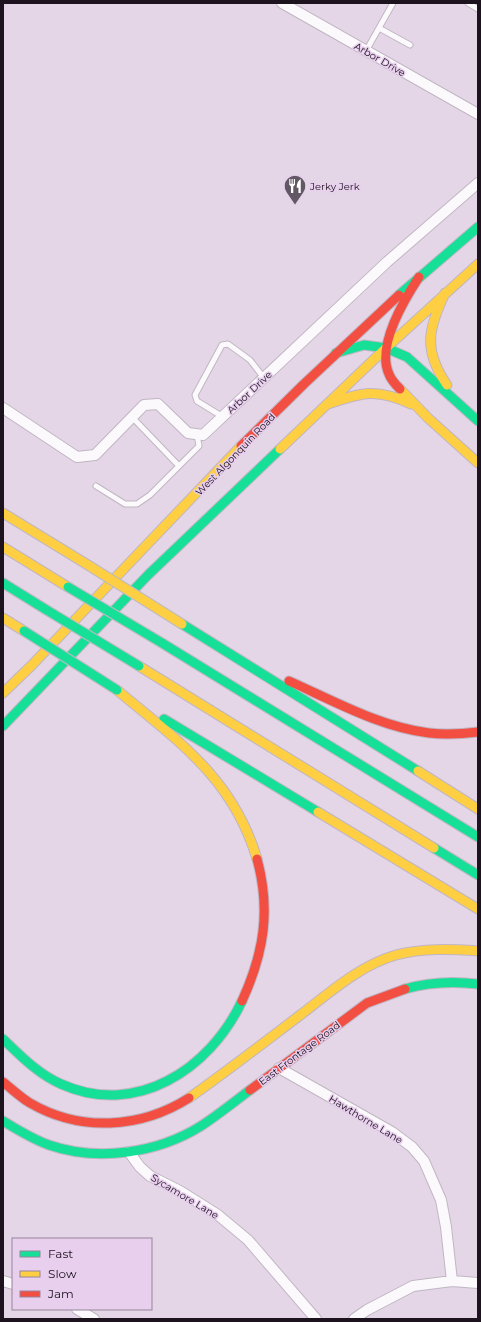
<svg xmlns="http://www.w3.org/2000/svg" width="481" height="1322" font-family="Montserrat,sans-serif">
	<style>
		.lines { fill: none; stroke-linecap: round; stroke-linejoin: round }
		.lane-casing { stroke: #c0b6c3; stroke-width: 7 }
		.street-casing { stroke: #c0b6c3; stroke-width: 12 }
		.fast-casing { stroke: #c0b6c3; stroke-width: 11 }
		.slow-casing { stroke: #c0b6c3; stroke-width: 11 }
		.jam-casing { stroke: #c0b6c3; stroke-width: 11 }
		.lane { stroke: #fbf9fb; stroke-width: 5 }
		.street { stroke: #fbf9fb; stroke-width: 10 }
		.fast { stroke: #16e098; stroke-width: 9 }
		.slow { stroke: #ffcf43; stroke-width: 9 }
		.jam { stroke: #f24e42; stroke-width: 9 }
		.fast-bridge-casing { stroke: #bfb9c1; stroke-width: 11; stroke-linecap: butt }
		.slow-bridge-casing { stroke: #bfb9c1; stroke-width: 11; stroke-linecap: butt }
		.fast-bridge { stroke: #16e098; stroke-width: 9 }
		.slow-bridge { stroke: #ffcf43; stroke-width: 9 }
		.labels { text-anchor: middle; stroke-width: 3; stroke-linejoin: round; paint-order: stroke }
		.street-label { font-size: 10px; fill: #1c131e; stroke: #e8cfee }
		.poi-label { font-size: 10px; fill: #1c131e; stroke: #e8cfee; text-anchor: start }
	</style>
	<rect width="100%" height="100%" fill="#e4d6e7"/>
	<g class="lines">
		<g class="lane-casing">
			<path id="lane" d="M468,3L478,9
				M379,28L410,45
				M366,51L393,3
				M132,417L179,466
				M223,417L197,401L195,395L222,345L228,344L250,360L264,378
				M96,486L125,504H137L150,495L199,446L197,434"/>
		</g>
		<g class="street-casing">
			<path id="street" d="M282,3L478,114
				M3,408L77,457L95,455L144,405L158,404L188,433L203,435L387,262L478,183
				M279,1068L392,1132L412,1147L424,1161L441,1200L446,1227L452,1281
				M129,1152L140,1167L150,1176L180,1191L218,1215L248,1240L316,1319
				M3,1281L13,1284
				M77,1309L94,1319
				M354,1319L367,1310L413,1286L452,1281L478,1283"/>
		</g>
		<g class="fast-casing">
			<path id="fast" d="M399,295L478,227
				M336,353L364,345L386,348L407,357L478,421
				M3,583L45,609
				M182,624L418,771
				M162,643L478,837
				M164,719L318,812
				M3,726L148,575L280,449
				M434,848L478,875
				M405,989C429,982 453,981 478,984
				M3,1039C21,1056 38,1074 61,1084C136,1118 210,1069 242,1001
				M3,1121C18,1130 32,1139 49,1145C98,1162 158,1153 201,1126C218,1115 234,1102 250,1090"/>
		</g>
		<g class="slow-casing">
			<path id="slow" d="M445,293C428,329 423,350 447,385
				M400,389L428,418L478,463
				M328,404C363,392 377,388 411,404
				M280,449L386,348L478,264
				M3,513L88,565
				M3,547L68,587
				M3,618L24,631
				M139,666L434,848
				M117,690C178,741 233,778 257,859
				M3,693L32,665L241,446
				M418,771L478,809
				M318,812L478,909
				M189,1098C226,1072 262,1044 299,1016C328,994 360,965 396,955C423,948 451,949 478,951"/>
		</g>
		<g class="jam-casing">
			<path id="jam" d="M400,389C396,385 391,380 389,374C376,346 404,300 419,277
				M241,446L304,384L399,295
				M289,681C334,701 380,727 429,733C446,735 462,734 478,732
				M242,1001C264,953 271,910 257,859
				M3,1082C12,1089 20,1097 30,1103C80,1132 140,1129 189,1098
				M250,1090L367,1003L405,989"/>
		</g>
		<use href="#lane" class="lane"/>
		<use href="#street" class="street"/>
		<use href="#fast" class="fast"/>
		<use href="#slow" class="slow"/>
		<use href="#jam" class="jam"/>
		<g class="fast-bridge-casing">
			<path id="fast-bridge" d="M68,587L162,643
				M45,609L139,666
				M24,631L117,690"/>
		</g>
		<g class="slow-bridge-casing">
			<path id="slow-bridge" d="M88,565L182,624"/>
		</g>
		<use href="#fast-bridge" class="fast-bridge"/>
		<use href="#slow-bridge" class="slow-bridge"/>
	</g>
	<defs>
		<g id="restaurant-pin" transform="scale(1.15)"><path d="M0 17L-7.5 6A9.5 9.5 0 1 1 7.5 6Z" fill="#625764" stroke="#e8cfee"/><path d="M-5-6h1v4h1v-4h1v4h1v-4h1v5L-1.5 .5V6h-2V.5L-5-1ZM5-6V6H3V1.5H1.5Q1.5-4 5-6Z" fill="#fff"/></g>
	</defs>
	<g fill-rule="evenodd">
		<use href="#restaurant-pin" x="295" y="186"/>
	</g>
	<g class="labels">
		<g class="street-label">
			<text transform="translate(380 59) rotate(30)" y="4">Arbor Drive</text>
			<text transform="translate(249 392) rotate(-43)" y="4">Arbor Drive</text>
			<text transform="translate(235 454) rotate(-46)" y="4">West Algonquin Road</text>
			<text transform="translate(299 1053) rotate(-37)" y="4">East Frontage Road</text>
			<text transform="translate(366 1119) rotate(31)" y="4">Hawthorne Lane</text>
			<text transform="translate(185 1196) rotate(31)" y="4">Sycamore Lane</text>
		</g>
		<g class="poi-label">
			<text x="310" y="190">Jerky Jerk</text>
		</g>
	</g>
	<rect width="481" height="1322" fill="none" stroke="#1c131e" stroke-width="8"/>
	<rect x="12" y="1238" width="140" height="72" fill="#e8cfee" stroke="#96849b"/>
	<rect x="20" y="1251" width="20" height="6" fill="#16e098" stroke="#96849b"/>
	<text x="48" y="1258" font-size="12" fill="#1c131e">Fast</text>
	<rect x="20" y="1271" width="20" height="6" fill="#ffcf43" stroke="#96849b"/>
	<text x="48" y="1278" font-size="12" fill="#1c131e">Slow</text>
	<rect x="20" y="1291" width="20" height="6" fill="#f24e42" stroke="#96849b"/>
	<text x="48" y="1298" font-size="12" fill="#1c131e">Jam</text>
</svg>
